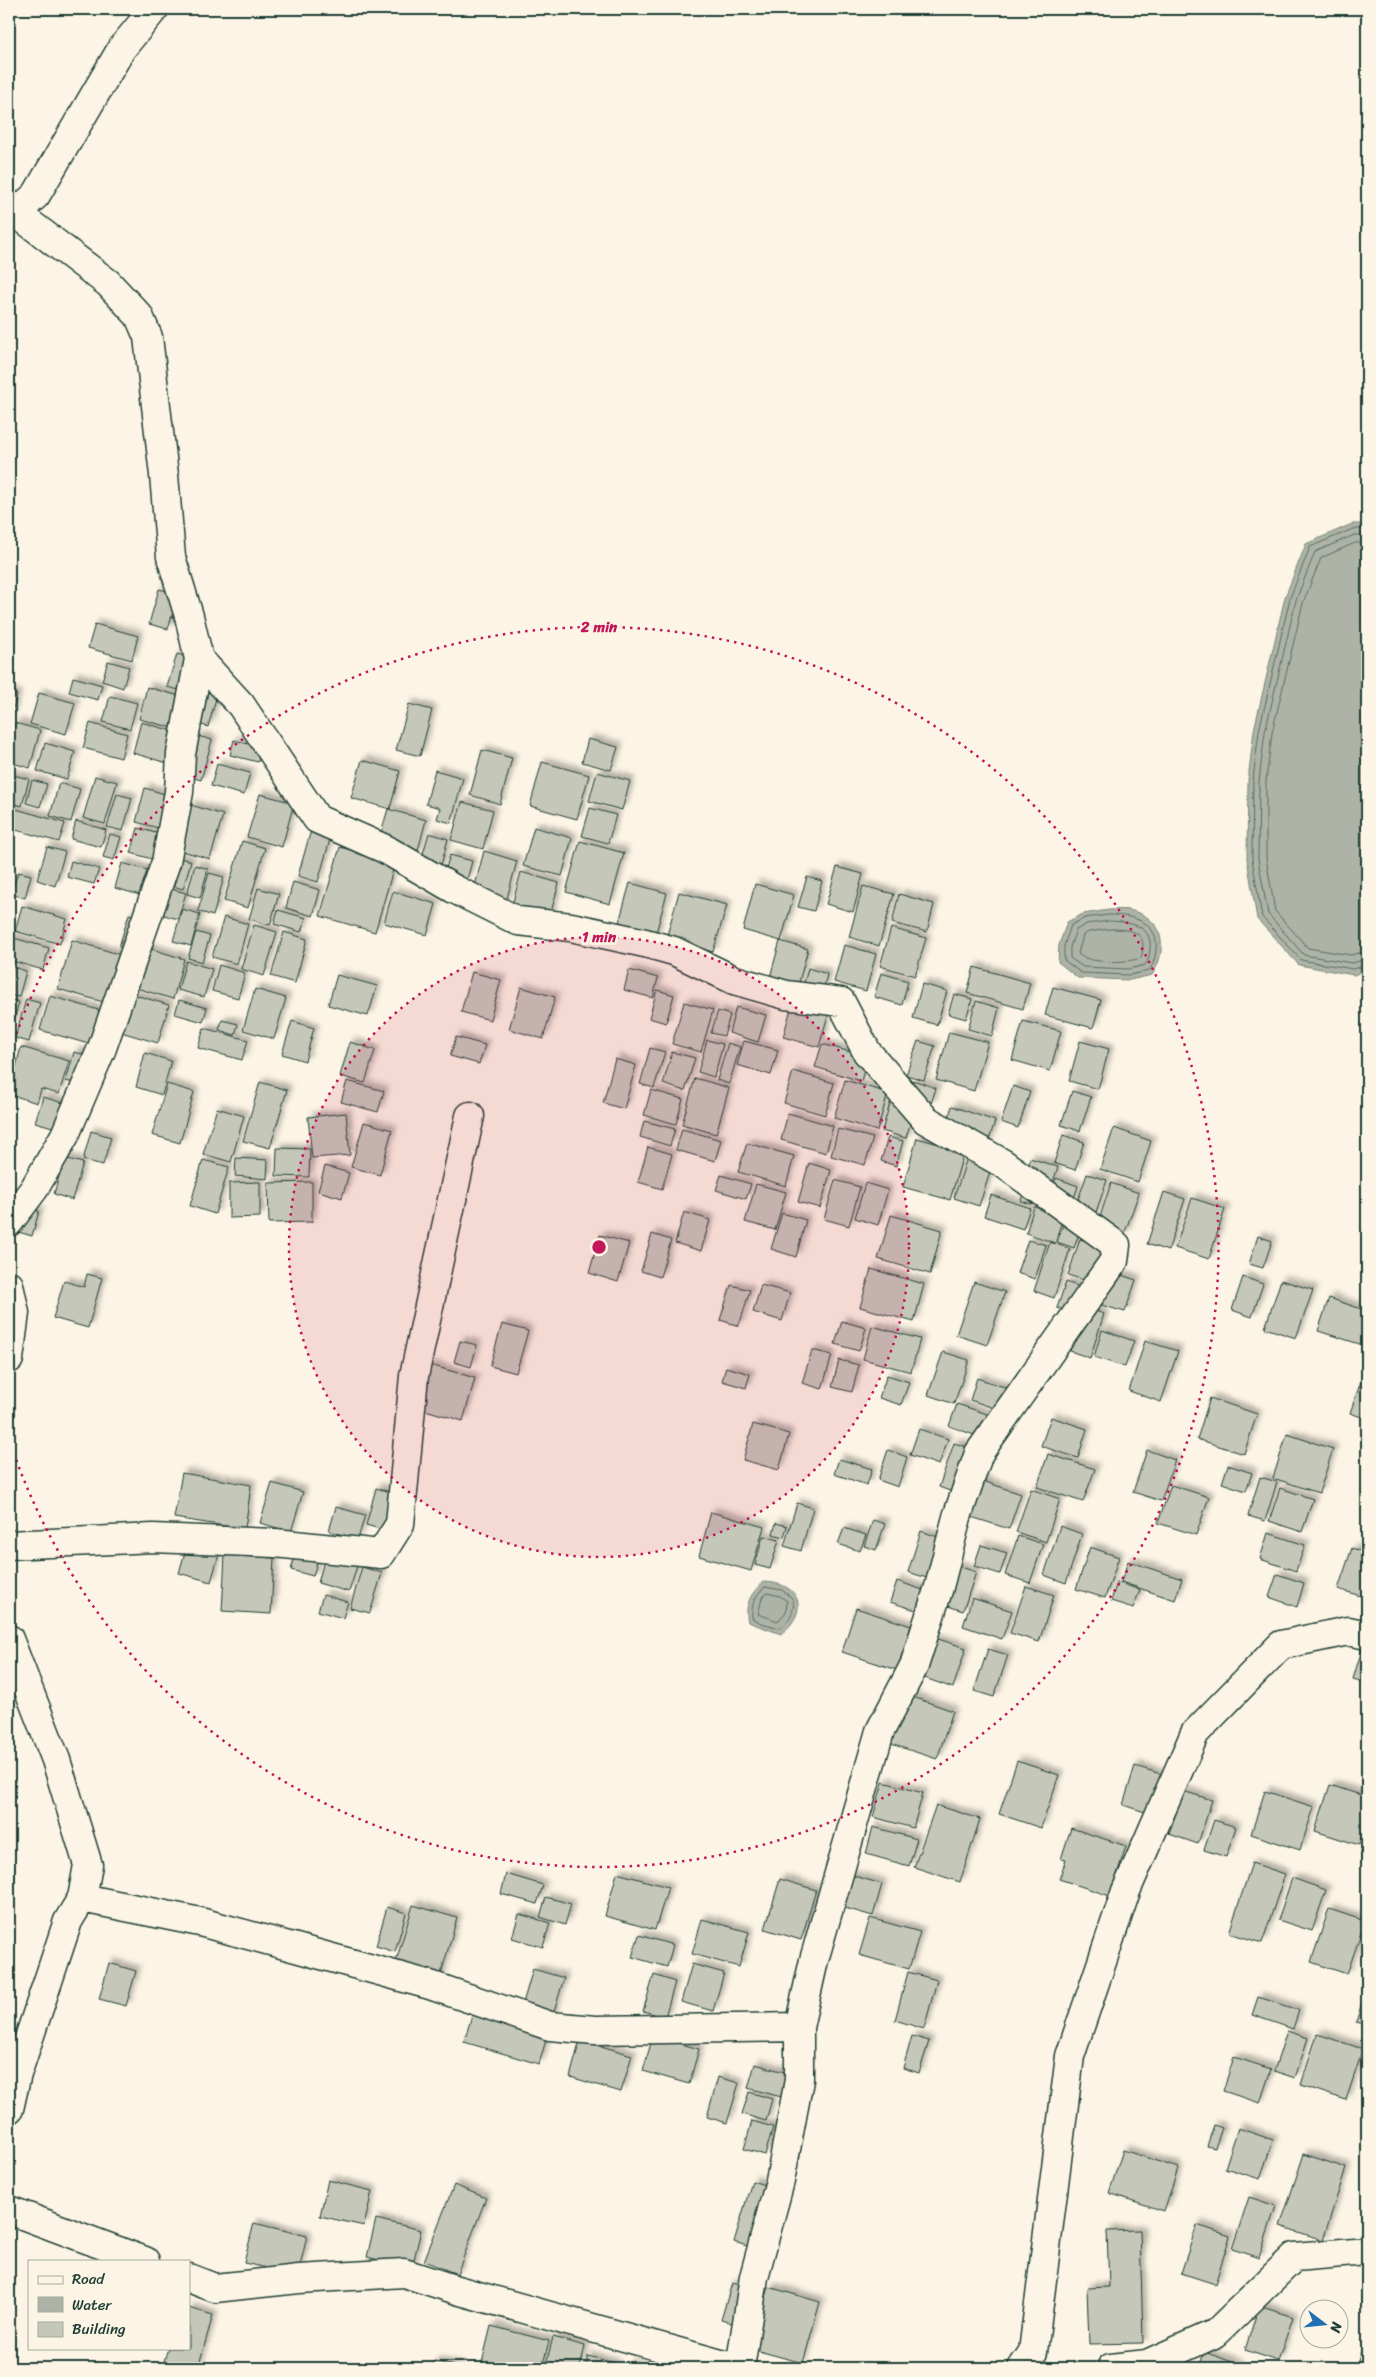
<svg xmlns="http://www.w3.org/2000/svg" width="1376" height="2377" font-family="Sriracha,sans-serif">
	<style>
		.water { fill: #aeb3a7; stroke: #758479 }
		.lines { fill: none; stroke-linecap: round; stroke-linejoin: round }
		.shore { stroke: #586c62; stroke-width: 1 }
		.building { fill: #c5c7b9; stroke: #1f3d34; filter: url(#shadow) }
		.minor-casing { stroke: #1f3d34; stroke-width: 31 }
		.minor { stroke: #fcf5e5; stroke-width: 28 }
		.ring { fill: none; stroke: #c2185b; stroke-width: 2.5; stroke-dasharray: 2.5 5 }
		.centre { fill: #c2185b; stroke: #fcf5e5; stroke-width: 2.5 }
		.ring-label { font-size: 15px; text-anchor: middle; font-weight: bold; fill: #c2185b; stroke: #fcf5e5; stroke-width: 5; stroke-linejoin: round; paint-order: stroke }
	</style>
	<defs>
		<filter id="shadow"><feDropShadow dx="4.5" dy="-4.5" stdDeviation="2.5" flood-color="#0004"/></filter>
	</defs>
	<rect width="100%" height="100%" fill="#fcf5e5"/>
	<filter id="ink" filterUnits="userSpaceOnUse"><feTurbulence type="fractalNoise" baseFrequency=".02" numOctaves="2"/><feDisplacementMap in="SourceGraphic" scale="10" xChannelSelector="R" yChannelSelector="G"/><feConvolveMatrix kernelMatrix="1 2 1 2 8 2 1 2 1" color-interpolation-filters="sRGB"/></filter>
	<g filter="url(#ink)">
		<path class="water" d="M1352,524H1367V969L1354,975L1299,965L1257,919L1247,859L1248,780L1254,730L1285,597L1306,544Z
			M1109,910C1115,910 1122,909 1128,910C1164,916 1169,949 1152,975L1130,980L1078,978L1058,962L1059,945L1067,922L1083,914Z
			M764,1582C801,1583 810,1611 781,1634L748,1622C744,1605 751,1592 764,1582Z"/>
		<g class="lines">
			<path class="shore" d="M1367,529H1353L1310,547L1290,598L1259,731L1253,780L1252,859L1262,917L1301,960L1353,969L1367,965
				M1367,535H1354L1315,552L1296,600L1265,732L1259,781L1258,859L1268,914L1304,955L1352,963L1367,959
				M1367,543H1355L1321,558L1303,603L1272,733L1266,781V858L1275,911L1308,948L1351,955L1367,951
				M1109,915C1131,915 1159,921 1156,949C1155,958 1154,963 1149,971L1129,975L1081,973L1064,960V946L1071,925L1085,918Z
				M1110,921C1129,922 1153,925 1150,949C1149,956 1149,960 1145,965L1129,969L1083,967L1070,958V947L1076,930L1087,924Z
				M1110,929C1132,929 1149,932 1141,958C1126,963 1090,964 1078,954L1083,935L1089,932Z
				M765,1587L782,1590L793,1599C795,1612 790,1621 780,1628L761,1623L752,1618C751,1605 755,1595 765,1587Z
				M768,1593L780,1596L787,1601L786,1612L778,1621L758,1614L762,1598Z"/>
		</g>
		<path class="building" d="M159,589L178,594L168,629L149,624Z
			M95,624L138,636L132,660L88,648Z
			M177,654L196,659L187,692L167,687Z
			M108,661L129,667L123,688L102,681Z
			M73,677L102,685L98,700L69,692Z
			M147,687L183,697L174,728L139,719Z
			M202,690L217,695L208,727L193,722Z
			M9,693L17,695L9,722Z
			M39,693L75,703L66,734L30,724Z
			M110,696L137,703L130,729L103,722Z
			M409,704L432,710L420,756L396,750Z
			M141,722L176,732L167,763L133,753Z
			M15,723L40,730L30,768L9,762V746Z
			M90,723L127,734L121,758L83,748Z
			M198,736L212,740L201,780L187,776Z
			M588,739L618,747L611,770L582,762Z
			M234,740L262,748L258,762L230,755Z
			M45,743L75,752L67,779L37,771Z
			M482,750L512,758L500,804L470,795Z
			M362,760L400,771L390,809L351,798Z
			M542,762L589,775L577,819L530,806Z
			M217,764L250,773L244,795L211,786Z
			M435,770L463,778L451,823L437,819L440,808L426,804Z
			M597,772L630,781L622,810L589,801Z
			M9,774L29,779L22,806L9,802Z
			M95,776L117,782L105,824L83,818Z
			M32,780L47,784L40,807L26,803Z
			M59,783L80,789L71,822L50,816Z
			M145,788L171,796L162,829L136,822Z
			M117,794L132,798L123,831L107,827Z
			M260,794L294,803L282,847L247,837Z
			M462,802L493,810L483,849L451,840Z
			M191,805L223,815L210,859L179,850Z
			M9,807L65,823L59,842L9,828Z
			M590,808L616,815L608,843L582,836Z
			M388,809L426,820L417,854L378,843Z
			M76,821L106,830L101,847L71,839Z
			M534,827L572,838L562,876L523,866Z
			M138,828L159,834L152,859L131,853Z
			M311,830L331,836L318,882L298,876Z
			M429,833L448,839L440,869L420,864Z
			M110,834L121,837L114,860L103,857Z
			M242,841L265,848L248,908L224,901Z
			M580,841L624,853L610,904L566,892Z
			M47,847L65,852L55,886L37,880Z
			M340,847L395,863L375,932L320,916Z
			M484,851L517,861L506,902L473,893Z
			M450,855L472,861L467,880L444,874Z
			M175,857L191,861L183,889L167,884Z
			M71,861L99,869L94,884L67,877Z
			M122,863L154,872L147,897L115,888Z
			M195,865L208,869L200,898L187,894Z
			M837,867L863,874L853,912L826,904Z
			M18,872L31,875L25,898L11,894Z
			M521,872L559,883L549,919L511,909Z
			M209,873L224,877L213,916L198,911Z
			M807,877L822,881L814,911L798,907Z
			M293,882L320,890L313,916L286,908Z
			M630,883L667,893L654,940L617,930Z
			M755,884L794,895L781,941L743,930Z
			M863,886L894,894L879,946L849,937Z
			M164,887L186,893L178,919L157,913Z
			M258,888L279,894L270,925L249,919Z
			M393,891L436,904L427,935L384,923Z
			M679,892L727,905L713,952L666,939Z
			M899,894L934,904L927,932L892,923Z
			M22,906L67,919L60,944L15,931Z
			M182,909L200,914L191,946L173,941Z
			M278,910L306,918L301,932L274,924Z
			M129,914L139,917L130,950L119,947Z
			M224,917L248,924L237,964L212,957Z
			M254,925L277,932L264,976L241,969Z
			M891,928L926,938L915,976L880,966Z
			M196,932L210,936L202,962L188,958Z
			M284,932L307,939L295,983L271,976Z
			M10,937L49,948L43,970L9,960Z
			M72,940L121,955L107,1003L58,989Z
			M780,941L808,949L797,989L769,981Z
			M844,945L876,954L866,991L834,982Z
			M145,947L184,959L173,999L133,987Z
			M186,961L212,969L204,997L178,990Z
			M219,965L245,973L238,998L212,991Z
			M9,966L26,971L19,997L9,995Z
			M974,967L1030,983L1023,1009L967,993Z
			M808,968L827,974L822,996L802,991Z
			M629,970L658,978L653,998L624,990Z
			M472,972L501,980L490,1020L461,1012Z
			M881,973L908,981L902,1005L874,997Z
			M337,975L377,986L368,1016L328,1005Z
			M922,984L947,991L937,1025L913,1018Z
			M521,987L555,997L543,1039L509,1029Z
			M1053,987L1101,1000L1093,1028L1045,1015Z
			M255,989L286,998L274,1039L243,1030Z
			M657,990L674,995L666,1023L649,1018Z
			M132,994L169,1005L158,1043L121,1032Z
			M954,994L972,999L966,1019L948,1014Z
			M50,996L102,1011L92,1045L40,1030Z
			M9,999L19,1002L12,1026L9,1025Z
			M26,999L40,1003L29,1042L15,1038Z
			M179,1000L207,1008L203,1022L175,1014Z
			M976,1001L999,1008L992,1036L968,1029Z
			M684,1002L713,1010L701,1052L672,1044Z
			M792,1005L828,1015L819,1047L783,1037Z
			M736,1007L766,1015L758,1042L729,1033Z
			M718,1011L730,1015L724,1036L711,1033Z
			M222,1020L238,1024L235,1035L219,1030Z
			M292,1021L314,1028L305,1061L282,1054Z
			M1023,1021L1061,1031L1050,1071L1012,1060Z
			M204,1028L248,1040L242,1060L198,1048Z
			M949,1032L988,1042L974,1091L936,1080Z
			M456,1037L485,1045L479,1064L450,1056Z
			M707,1040L723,1044L714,1077L698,1072Z
			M744,1041L778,1050L771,1075L737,1065Z
			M918,1041L935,1046L924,1080L906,1075Z
			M1080,1041L1109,1049L1098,1089L1069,1081Z
			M350,1042L375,1050L365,1083L340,1076Z
			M728,1043L740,1047L729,1084L717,1080Z
			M822,1044L868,1057L861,1081L815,1067Z
			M21,1047L69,1061L59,1094L41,1089L37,1103L9,1094Z
			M650,1048L665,1052L654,1088L640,1084Z
			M74,1052L90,1056L81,1085L66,1081Z
			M672,1052L695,1058L685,1091L663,1084Z
			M145,1053L171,1061L162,1095L136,1087Z
			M615,1059L636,1065L624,1109L603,1103Z
			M793,1071L834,1083L825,1115L784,1103Z
			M695,1078L729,1088L716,1134L682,1124Z
			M845,1080L888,1093L877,1131L834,1118Z
			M913,1080L936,1088L931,1104L908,1096Z
			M347,1081L384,1091L378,1112L341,1102Z
			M260,1082L287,1090L270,1148L243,1141Z
			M167,1084L194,1092L180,1143L152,1135Z
			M1013,1086L1030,1092L1018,1128L1001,1122Z
			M651,1090L683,1099L676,1124L644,1115Z
			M1072,1091L1091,1097L1080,1131L1061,1125Z
			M43,1097L70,1105L63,1130L35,1122Z
			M890,1103L914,1110L906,1138L882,1131Z
			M952,1106L995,1121L988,1143L945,1129Z
			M217,1108L244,1116L231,1162L203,1154Z
			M346,1113L350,1155L312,1158L308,1117Z
			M788,1113L833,1126L826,1153L781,1140Z
			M644,1121L675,1129L670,1146L640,1137Z
			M364,1122L392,1130L380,1175L351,1167Z
			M1114,1128L1151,1141L1138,1182L1100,1169Z
			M682,1129L721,1140L715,1161L676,1150Z
			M838,1129L873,1138L865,1165L831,1156Z
			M91,1131L111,1137L103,1165L83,1160Z
			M1063,1135L1084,1142L1075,1170L1054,1163Z
			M888,1137L903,1141L896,1166L881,1161Z
			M917,1138L964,1151L950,1200L903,1187Z
			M747,1143L794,1156L786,1186L738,1172Z
			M648,1147L672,1154L662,1189L638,1182Z
			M277,1148L310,1149L309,1177L276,1176Z
			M968,1155L993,1163L979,1206L954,1198Z
			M64,1158L83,1163L72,1200L54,1194Z
			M236,1158L268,1160L267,1179L235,1176Z
			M1030,1158L1058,1167L1052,1185L1024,1176Z
			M203,1160L229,1167L215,1214L190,1206Z
			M809,1163L831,1170L820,1208L798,1202Z
			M325,1166L349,1173L342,1198L318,1191Z
			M1087,1174L1107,1180L1094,1218L1074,1211Z
			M721,1175L751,1184L746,1199L716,1190Z
			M1056,1178L1078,1186L1073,1202L1051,1194Z
			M835,1180L860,1187L849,1226L824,1219Z
			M260,1182V1217L229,1218V1183Z
			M312,1182V1222L269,1223L268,1183Z
			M865,1183L888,1190L878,1225L855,1218Z
			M1111,1183L1139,1193L1124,1235L1097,1226Z
			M756,1184L786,1192L775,1230L745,1222Z
			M1025,1186L1037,1190L1032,1204L1021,1201Z
			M1164,1192L1185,1199L1168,1251L1147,1244Z
			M991,1195L1030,1208L1023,1229L984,1216Z
			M1192,1198L1225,1209L1209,1259L1175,1248Z
			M22,1207L39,1211L32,1236L15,1231Z
			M1034,1207L1063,1217L1055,1243L1026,1233Z
			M684,1212L710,1220L701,1251L675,1243Z
			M782,1213L806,1220L796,1257L771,1249Z
			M891,1215L942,1230L930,1274L878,1259Z
			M1065,1219L1082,1224L1074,1248L1057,1242Z
			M652,1234L671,1240L660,1277L641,1271Z
			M600,1235L629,1243L618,1282L589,1273Z
			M1258,1236L1272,1241L1263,1268L1249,1264Z
			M1080,1239L1105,1247L1093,1283L1068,1275Z
			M1028,1240L1046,1245L1035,1279L1017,1273Z
			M1050,1242L1070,1249L1054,1298L1034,1291Z
			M871,1269L924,1284L914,1322L860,1307Z
			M1112,1272L1136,1280L1125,1312L1101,1305Z
			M87,1274L102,1278L88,1328L53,1318L64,1281L84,1287Z
			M1243,1277L1263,1284L1252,1317L1232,1310Z
			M1281,1280L1313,1290L1296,1338L1265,1328Z
			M974,1282L1005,1292L987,1345L956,1335Z
			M1066,1282L1083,1288L1075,1313L1057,1308Z
			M731,1285L750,1290L739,1326L720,1320Z
			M761,1285L790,1293L782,1321L753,1312Z
			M1329,1298L1367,1311L1366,1346L1318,1331Z
			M1084,1307L1104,1314L1090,1358L1070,1351Z
			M842,1321L866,1328L859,1351L835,1344Z
			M502,1324L528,1331L516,1373L490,1366Z
			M872,1326L920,1339L911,1372L863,1359Z
			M1102,1330L1134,1341L1125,1367L1094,1357Z
			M460,1341L477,1345L471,1367L454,1362Z
			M1145,1341L1178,1351L1161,1402L1129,1391Z
			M812,1350L832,1355L822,1389L802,1383Z
			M943,1352L969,1360L954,1404L928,1395Z
			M839,1360L859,1365L852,1392L832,1387Z
			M430,1365L475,1378L463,1421L418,1408Z
			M726,1367L750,1374L746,1388L722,1381Z
			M1365,1370H1367V1419L1350,1413Z
			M887,1375L909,1382L901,1405L879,1398Z
			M977,1378L1007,1388L1000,1410L970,1400Z
			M1210,1398L1257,1414L1244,1454L1197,1439Z
			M957,1404L987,1414L980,1437L949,1426Z
			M1051,1417L1087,1429L1078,1458L1041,1446Z
			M753,1424L789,1434L779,1470L743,1460Z
			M919,1429L948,1439L939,1465L910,1455Z
			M1287,1434L1333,1449L1319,1493L1273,1478Z
			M954,1443L970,1448L955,1493L939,1487Z
			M888,1450L907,1457L898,1487L878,1480Z
			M1147,1450L1175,1460L1161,1501L1133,1492Z
			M1048,1454L1095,1469L1083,1502L1037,1487Z
			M839,1459L872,1469L867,1485L834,1474Z
			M1228,1465L1252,1473L1246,1491L1222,1483Z
			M182,1473L251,1485L245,1529L174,1518Z
			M1260,1477L1277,1482L1265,1521L1248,1516Z
			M977,1479L1021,1494L1009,1529L965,1515Z
			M272,1483L303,1492L291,1532L260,1523Z
			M1171,1485L1209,1497L1196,1535L1158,1523Z
			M376,1488L397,1494L387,1531L366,1525Z
			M1280,1488L1313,1499L1302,1532L1269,1521Z
			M1031,1489L1060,1499L1046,1542L1016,1532Z
			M797,1503L813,1508L801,1551L784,1546Z
			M336,1507L365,1515L358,1539L329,1531Z
			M711,1512L764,1527L751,1571L699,1556Z
			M873,1520L885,1524L876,1550L864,1546Z
			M776,1523L787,1526L784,1537L773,1534Z
			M1060,1526L1082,1534L1066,1583L1044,1575Z
			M844,1528L866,1535L860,1551L838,1544Z
			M921,1531L946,1540L933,1580L908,1572Z
			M1268,1533L1305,1545L1296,1571L1260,1559Z
			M763,1536L779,1540L770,1569L755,1565Z
			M1018,1536L1043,1544L1030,1583L1005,1575Z
			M187,1545L219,1554L211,1582L179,1573Z
			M981,1545L1007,1553L1000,1574L974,1566Z
			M1090,1547L1119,1557L1105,1598L1076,1589Z
			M1352,1548L1367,1553V1598L1338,1589Z
			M297,1549L319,1555L313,1576L291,1570Z
			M225,1555L274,1558L271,1614L222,1611Z
			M325,1557L357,1566L349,1592L318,1583Z
			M1128,1561L1182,1579L1175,1600L1121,1582Z
			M952,1564L976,1572L963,1611L939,1603Z
			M362,1567L382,1573L370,1613L350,1608Z
			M1277,1574L1304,1583L1297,1607L1269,1597Z
			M897,1581L926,1591L919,1611L890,1602Z
			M1117,1582L1140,1590L1133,1608L1111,1601Z
			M1026,1586L1054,1595L1039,1642L1010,1633Z
			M323,1595L348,1602L343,1618L318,1611Z
			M972,1598L1012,1611L1002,1639L963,1626Z
			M856,1608L911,1626L897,1670L842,1652Z
			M935,1638L966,1648L953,1688L922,1677Z
			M1364,1643L1367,1644V1683L1353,1679Z
			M988,1649L1008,1655L994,1697L974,1691Z
			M907,1695L953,1711L937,1759L891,1744Z
			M1017,1761L1059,1775L1041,1828L999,1814Z
			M1135,1766L1161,1774L1148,1813L1123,1805Z
			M883,1782L923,1793L913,1828L873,1817Z
			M1330,1785L1367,1797V1819L1359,1845L1315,1831Z
			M1183,1791L1212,1800L1198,1844L1169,1834Z
			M1265,1791L1314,1807L1300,1850L1251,1834Z
			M936,1805L980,1819L960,1882L914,1867Z
			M1214,1820L1236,1827L1226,1857L1204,1850Z
			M873,1827L917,1839L909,1866L866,1854Z
			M1071,1828L1126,1846L1110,1896L1059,1879L1066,1860L1061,1859Z
			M1252,1863L1285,1874L1262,1943L1229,1933Z
			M617,1873L668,1887L655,1930L605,1916Z
			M506,1874L543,1885L537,1904L501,1894Z
			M847,1874L882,1884L873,1916L838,1906Z
			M1292,1878L1326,1890L1312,1931L1278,1920Z
			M780,1879L816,1890L801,1940L765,1929Z
			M546,1897L571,1904L565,1925L540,1917Z
			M413,1905L457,1918L439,1981L394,1968Z
			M387,1907L406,1913L395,1952L376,1946Z
			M1329,1909L1365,1921L1347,1974L1311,1962Z
			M519,1914L550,1923L543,1947L512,1938Z
			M870,1918L920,1932L909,1969L859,1955Z
			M702,1919L749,1932L739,1967L692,1954Z
			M639,1935L673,1945L667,1967L632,1957Z
			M109,1963L136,1971L126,2006L99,1999Z
			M692,1964L724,1973L713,2011L681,2002Z
			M533,1969L564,1978L552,2019L521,2010Z
			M908,1972L937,1980L924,2029L895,2020Z
			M654,1975L675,1982L665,2017L643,2011Z
			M1367,1987V2026L1356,2022Z
			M1258,1997L1299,2010L1293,2029L1252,2015Z
			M473,2012L548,2033L539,2064L464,2042Z
			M1287,2031L1308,2038L1295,2078L1274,2071Z
			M1317,2034L1363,2049L1346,2100L1301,2085Z
			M653,2036L699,2049L689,2084L643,2071Z
			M912,2036L929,2041L919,2073L903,2068Z
			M580,2040L632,2055L621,2092L570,2077Z
			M1234,2057L1271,2069L1260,2103L1223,2091Z
			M755,2064L792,2074L785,2098L748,2088Z
			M718,2077L739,2083L727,2123L707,2117Z
			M749,2092L772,2099L766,2121L742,2114Z
			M752,2121L773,2127L765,2155L744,2149Z
			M1214,2125L1222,2128L1215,2148L1207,2146Z
			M1238,2128L1273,2140L1260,2179L1225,2168Z
			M1123,2150L1178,2168L1164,2211L1109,2193Z
			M1304,2154L1346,2168L1323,2240L1280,2226Z
			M328,2180L372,2191L364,2226L320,2216Z
			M752,2181L774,2188L757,2249L734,2242Z
			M454,2185L486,2198L457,2274L424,2261Z
			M1249,2197L1276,2206L1259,2258L1232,2249Z
			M376,2219L421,2230L412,2268L367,2257Z
			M254,2223L307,2236L298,2275L244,2263Z
			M1197,2225L1230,2236L1215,2284L1181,2273Z
			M1140,2230L1143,2343L1089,2344L1087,2288L1109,2287L1107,2231Z
			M732,2283L749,2288L738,2325L721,2320Z
			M769,2287L820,2302L803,2363L751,2349Z
			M1259,2306L1293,2317L1278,2361L1245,2350Z
			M189,2308L213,2315L198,2368H162L168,2348H189Z
			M491,2326L549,2341L542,2368H504L482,2363Z
			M1367,2332V2368H1356Z
			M553,2337L585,2346L580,2368H545Z
			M1204,2352L1238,2364L1237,2368H1199Z
			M588,2356L615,2363L614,2368H585Z
			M434,2361L463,2368H432Z
			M629,2363L651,2368H628Z"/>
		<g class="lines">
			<g class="minor-casing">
				<path id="minor" d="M9,213H16L36,195L122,48L154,9
					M199,659L241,705L317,819L385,849L454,889L518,921L571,927L645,943L674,951L734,980L786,995L841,1002L867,1052L926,1120L1004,1164L1116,1245L1114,1261L979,1453L957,1517L939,1587L914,1666L880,1731L814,1960L799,2027V2080L780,2181L754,2277L740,2368
					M9,1222L34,1189L65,1135L102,1048L166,862L179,792L181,754L199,659L189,616L171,557L164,475L148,337L139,316L108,283L16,213
					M9,1285L15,1313L9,1359
					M9,1545L153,1538L275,1543L381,1554L400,1524L414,1376L470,1116
					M9,1639L56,1760L88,1865L82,1898L68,1921L17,2074L9,2109
					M82,1898L200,1922L296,1948L430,1985L550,2026L595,2030L799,2027
					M9,2210L145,2261
					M189,2278L215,2288L299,2279L404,2273L457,2290L735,2368
					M1022,2368L1033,2352L1070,2056L1126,1891L1195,1733L1281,1645L1348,1631L1367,1635
					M1111,2368L1147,2364L1216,2333L1294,2257L1367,2251"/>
			</g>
			<use href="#minor" class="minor"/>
		</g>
	</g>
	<circle cx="599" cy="1247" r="310" fill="#c2185b" fill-opacity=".12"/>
	<g class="ring">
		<circle cx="599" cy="1247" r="310"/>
		<path d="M9 1055A620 620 0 1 1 9 1439"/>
	</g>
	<circle cx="599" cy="1247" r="8" class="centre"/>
	<g class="ring-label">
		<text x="599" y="632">2 min</text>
		<text x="599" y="942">1 min</text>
	</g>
	<rect width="1376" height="2377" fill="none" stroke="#fcf5e5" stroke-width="30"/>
	<rect x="15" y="15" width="1346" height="2347" fill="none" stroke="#1f3d34" stroke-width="2" filter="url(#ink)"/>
	<rect x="28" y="2260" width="162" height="90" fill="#fcf5e5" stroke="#a4ab9e"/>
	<rect x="38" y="2276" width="25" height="8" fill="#fcf5e5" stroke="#a4ab9e"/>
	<text x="72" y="2284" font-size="15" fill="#1f3d34">Road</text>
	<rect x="38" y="2297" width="25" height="15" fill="#aeb3a7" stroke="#a4ab9e"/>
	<text x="72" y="2310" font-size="15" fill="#1f3d34">Water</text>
	<rect x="38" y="2322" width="25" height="15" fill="#c5c7b9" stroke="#a4ab9e"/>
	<text x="72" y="2334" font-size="15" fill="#1f3d34">Building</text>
	<g transform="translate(1324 2324) rotate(106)"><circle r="24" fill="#fcf5e5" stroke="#a4ab9e"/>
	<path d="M0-4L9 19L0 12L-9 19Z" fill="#1f6fb2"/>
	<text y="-8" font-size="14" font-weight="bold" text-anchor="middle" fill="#1f3d34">N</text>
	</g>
</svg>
